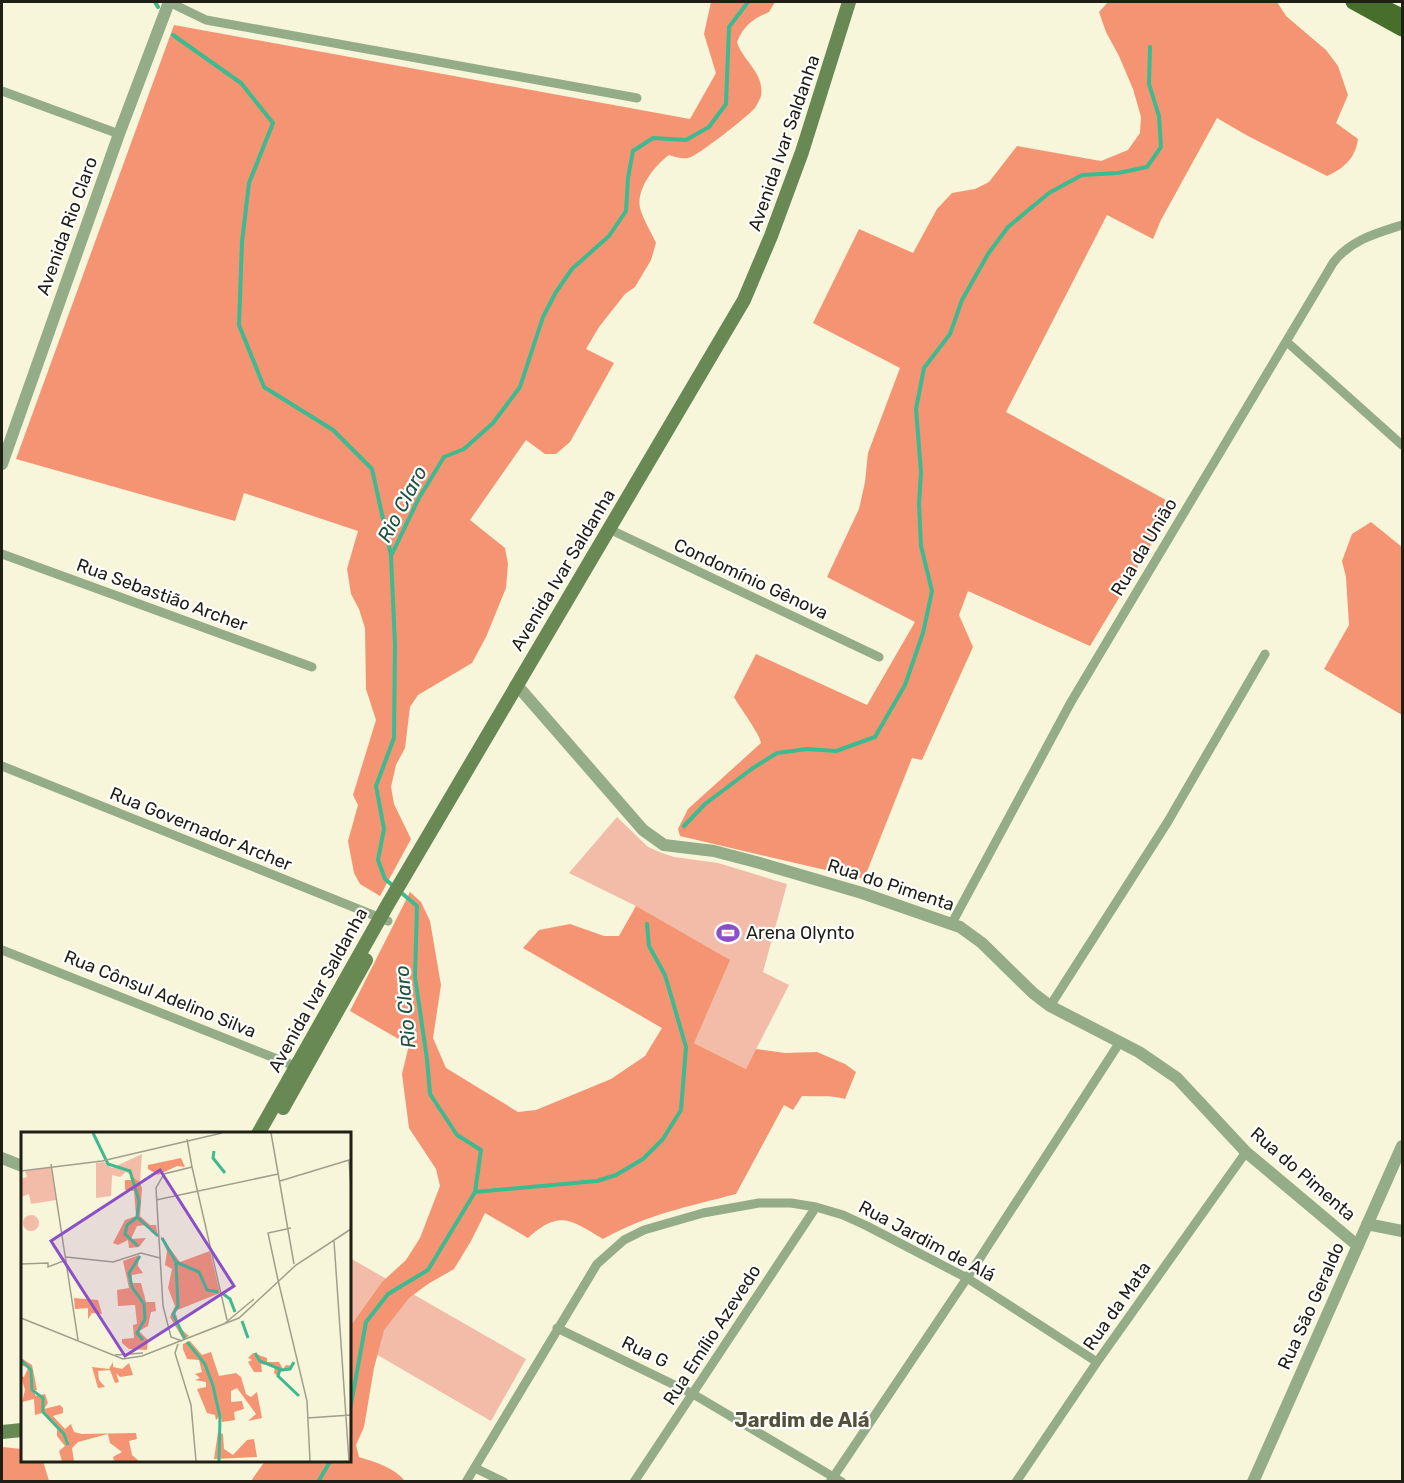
<svg xmlns="http://www.w3.org/2000/svg" width="1404" height="1483" font-family="Rubik,sans-serif">
	<style>
		.green { fill: #f3bca9 }
		.forest { fill: #f59473 }
		.lines { fill: none; stroke-linecap: round; stroke-linejoin: round }
		.stream { stroke: #3dba8f; stroke-width: 4 }
		.minor { stroke: #95ac88; stroke-width: 9 }
		.tertiary { stroke: #95ac88; stroke-width: 12 }
		.secondary { stroke: #688954; stroke-width: 14 }
		.primary { stroke: #476f2b; stroke-width: 15 }
		.labels { text-anchor: middle; stroke-width: 4.5; stroke-linejoin: round; paint-order: stroke }
		.street-label { font-size: 18px; fill: #201f15; stroke: #fff }
		.poi-label { font-size: 18px; fill: #201f15; stroke: #fff; text-anchor: start }
		.water-label { font-size: 20px; font-style: italic; fill: #1f513f; stroke: #fff }
		.neighbourhood-label { font-size: 20px; font-weight: bold; fill: #54513a; stroke: #fff }
		.inset-river { fill: none; stroke: #3dba8f; stroke-width: 3 }
		.inset-road { fill: none; stroke: #a19f8b; stroke-width: 1.5 }
		.view { fill: #8b50c7; fill-opacity: 0.15; stroke: #8b50c7; stroke-width: 3 }
		.inset-edge { fill: none; stroke: #201f15; stroke-width: 3 }
	</style>
	<rect width="100%" height="100%" fill="#f7f5da"/>
	<path class="green" d="M617,817L648,847L662,853L674,857L718,863L787,884L763,972L789,985L746,1069L694,1043L636,906L569,873Z
		M350,1258L526,1359L491,1421L350,1339Z"/>
	<path class="forest" d="M711,2H775L769,12C753,19 744,25 737,42C742,60 765,73 761,96C760,99 757,105 755,108C748,116 697,157 688,158C682,159 675,157 669,155C655,165 636,189 640,208C643,219 651,232 656,243L651,260L635,287L625,294L599,327L586,349L614,363L570,442L556,454H545L526,440L470,520L505,548L508,564L506,588L486,637L472,663L418,695L410,707L405,748L396,765L391,787L394,804L411,839L380,896L360,884L354,873L348,841L358,805L353,795L376,720L366,689L365,628L359,609L351,594L347,569L358,531L244,493L235,521L16,459L174,25L690,119L716,73L704,34Z
		M1108,2H1277L1286,16L1326,50L1338,66L1348,95L1336,123L1358,139C1355,159 1344,168 1327,176L1248,136L1217,118L1161,220L1153,239L1107,215L1006,412L1175,505L1090,646L968,591L959,615L973,647L922,760L912,758L864,879L680,836L678,829L688,809L761,743C760,734 740,708 734,697L756,654L867,705L915,622L827,577L859,509L865,482L868,453L900,368L813,323L859,229L913,253L937,209L952,193L975,189L989,182L1017,146L1101,161L1128,150L1140,133L1141,117L1133,89L1119,56L1106,32L1099,12Z
		M1371,522L1402,547V715L1324,669L1349,625L1346,577L1342,561L1352,534Z
		M410,892L421,902L430,921L441,985L433,1038L446,1068L518,1112L536,1110L611,1079L645,1056L662,1028L523,948L539,930L570,924L604,936H619L636,906L730,960L694,1043L746,1069L756,1049L785,1053L817,1052L845,1064L856,1072L845,1099C832,1095 816,1097 802,1096L793,1110L784,1105L736,1194C687,1207 648,1214 603,1239C571,1220 560,1209 528,1238L485,1213L471,1241L454,1269L428,1284L409,1298L384,1330L374,1368L364,1427L356,1445L359,1457C375,1462 395,1468 405,1481H251L265,1461L350,1460V1327L382,1282L406,1260L420,1238L440,1186L436,1169L409,1128L402,1074L409,1045L350,1011Z
		M2,1447L22,1449V1460L43,1461L49,1481H2Z"/>
	<g class="lines">
		<path class="stream" d="M155,2L158,7
			M173,35L241,83L273,123L249,183L242,242L239,325L264,387L333,430L372,469L391,555
			M684,826L705,804L753,768L777,753L807,749L836,751L875,737L905,685L923,633L932,591L921,546L919,504L921,472L916,409L924,368L950,334L962,300L988,254L1008,227L1049,193L1082,175L1118,173L1147,167L1161,147L1159,116L1149,84L1150,47
			M475,1192L597,1181L616,1175L643,1159L663,1139L681,1110L686,1047L665,975L649,946L647,924
			M350,1410L366,1322L388,1294L428,1270L475,1192L481,1150L457,1135L430,1094L427,1059L415,977L417,906L385,879L378,860L384,829L376,786L394,738L395,645L391,556L419,498L444,457L464,449L493,423L520,387L543,317L556,292L572,269L609,236L626,211L628,178L633,151L653,138L686,140L709,127L726,104L729,27L748,2
			M318,1482L331,1460"/>
		<path class="minor" d="M169,2L206,20L637,98
			M2,91L119,134
			M1287,342L1402,445
			M609,529L879,657
			M2,554L312,667
			M2,766L388,921
			M952,923L1071,702L1333,263C1350,240 1377,233 1402,225
			M2,950L300,1068
			M1050,1006L1167,823L1265,654
			M557,1328L693,1394L842,1482
			M475,1468L504,1482
			M466,1482L597,1264L624,1240L644,1230L703,1213L759,1203H791L816,1207L843,1215L867,1226L967,1278L1097,1362
			M634,1482L816,1207
			M830,1482L967,1278L1120,1042
			M1016,1482L1097,1362L1246,1152"/>
		<path class="tertiary" d="M2,464L119,134L169,2
			M515,686L522,691L643,830L664,845L714,851L756,862L862,893L960,927L982,943L1033,993L1050,1006L1139,1052L1177,1078L1246,1152L1358,1246
			M2,1158L22,1166
			M1367,1224L1402,1231
			M1253,1482L1402,1146"/>
		<path class="secondary" d="M283,1108L366,960
			M258,1134L388,904L744,300L771,236L802,152L849,2
			M2,1432L22,1430"/>
		<path class="primary" d="M1353,2L1402,29
			M1375,3L1402,16"/>
	</g>
	<defs>
		<g id="stadium-bare" transform="scale(1.8)"><path d="M0-5a6.5 5 0 1 0 0 10a6.5 5 0 1 0 0-10ZM-3.5-1.8h7v3.6h-7Z" fill="#8b50c7" stroke="#fff" stroke-width="2.5" paint-order="stroke"/></g>
	</defs>
	<g fill-rule="evenodd">
		<use href="#stadium-bare" x="728" y="933"/>
	</g>
	<g class="labels">
		<g class="street-label">
			<text transform="translate(784 143) rotate(-71)" y="6">Avenida Ivar Saldanha</text>
			<text transform="translate(67 226) rotate(-70)" y="6">Avenida Rio Claro</text>
			<text transform="translate(1144 547) rotate(-59)" y="6">Rua da União</text>
			<text transform="translate(563 570) rotate(-59)" y="6">Avenida Ivar Saldanha</text>
			<text transform="translate(751 579) rotate(25)" y="6">Condomínio Gênova</text>
			<text transform="translate(162 595) rotate(20)" y="6">Rua Sebastião Archer</text>
			<text transform="translate(201 829) rotate(22)" y="6">Rua Governador Archer</text>
			<text transform="translate(891 885) rotate(18)" y="6">Rua do Pimenta</text>
			<text transform="translate(318 990) rotate(-61)" y="6">Avenida Ivar Saldanha</text>
			<text transform="translate(160 994) rotate(22)" y="6">Rua Cônsul Adelino Silva</text>
			<text transform="translate(1303 1174) rotate(41)" y="6">Rua do Pimenta</text>
			<text transform="translate(927 1241) rotate(28)" y="6">Rua Jardim de Alá</text>
			<text transform="translate(1117 1306) rotate(-55)" y="6">Rua da Mata</text>
			<text transform="translate(1311 1306) rotate(-66)" y="6">Rua São Geraldo</text>
			<text transform="translate(712 1335) rotate(-57)" y="6">Rua Emílio Azevedo</text>
			<text transform="translate(645 1352) rotate(26)" y="6">Rua G</text>
		</g>
		<g class="poi-label">
			<text x="746" y="939">Arena Olynto</text>
		</g>
		<g class="water-label">
			<text transform="translate(402 504) rotate(-62)" y="7">Rio Claro</text>
			<text transform="translate(405 1007) rotate(-95)" y="7">Rio Claro</text>
		</g>
		<g class="neighbourhood-label">
			<text x="802" y="1427">Jardim de Alá</text>
		</g>
	</g>
	<g transform="translate(21 1132)">
		<rect width="330" height="330" fill="#f7f5da"/>
		<path d="M121,22L119,50L105,40L99,45L91,43L90,64L75,66V31L83,30L91,36ZM30,35L35,68L10,72L8,62L0,65V47L6,45L4,39ZM2 91a8 8 0 1 1 16 0a8 8 0 1 1-16 0Z" fill="#f3bca9"/>
		<path d="M160,26L164,35L156,34L137,43L127,37V33ZM109,43L119,50L121,57L119,84L129,93H135L137,105L125,93L116,94L110,107L125,106L118,115L108,116L107,108L97,113L92,111L104,88L115,84L113,59L104,58V48H110ZM139,103L159,130L189,119L199,161L154,179L159,196L168,204L162,207L149,185L154,174L147,156L151,137L144,133L146,119ZM118,123L117,134L122,141L111,143V151H120L125,170H134L135,179L130,180L127,194L118,199L127,208L126,218L108,217L101,211V207L113,206L112,193L116,192L114,173L97,174L96,158L108,156L102,129ZM53,166L77,168L81,182L71,181L67,187V176L54,177ZM169,209L181,223L190,220L198,244L215,241L220,245L225,262L230,265L236,260L241,286L227,289L235,282L216,256L210,259V270L221,269L223,277L213,280L214,288L201,290L200,283L195,288L194,283L186,281L176,257L185,255V250L174,248L179,246L174,242L181,240L178,228L166,227L162,217V212ZM232,221L246,226V230H258L262,237L265,233L272,234L257,241L258,245L253,241L254,234L240,232L241,240H233L227,230L231,228L227,226ZM0,226L11,233L16,258L12,259L15,264L24,262L27,271L23,277L39,273L42,276V281L32,284L44,297L50,292L53,300L61,302L115,301L116,307L108,309L111,323L118,329H93L92,325L101,320L89,311L87,302L57,310L51,316L53,329H41L38,319L44,314L36,304V297L21,281L14,283L13,267L1,270L4,258L0,244L3,245L7,236L0,233ZM92,230V235L101,237L108,231L112,243L99,245L95,241L98,250L94,251L89,238L77,239L78,248L84,255L77,256L71,235L88,237ZM197,300L202,302L203,317L212,323L226,308L233,307L236,325L193,327Z" fill="#f59473"/>
		<path class="inset-river" d="M72,1L87,32L109,39L118,69L116,85L137,104M193,19L192,26L204,41M115,86L106,93L104,102L117,114M141,106L155,130L157,174L152,182L164,207M119,124L108,141L111,155L123,172L124,187L116,201L122,208M155,130L178,140L186,158L197,160M201,161L209,167L214,180M221,189L227,206M166,210L184,232L192,254L199,285L198,329M234,221L239,229L261,238L269,237L273,230M0,228L10,238L11,258L22,266V280L43,302L47,313M259,237L257,244L278,264"/>
		<path class="inset-road" d="M250,1L273,132M166,7L171,35M30,32L57,208M171,35L206,188M0,39L81,29L201,1M259,49L328,28L330,57M135,68L257,42M313,109L328,329M45,125L92,130L120,121L139,126M0,132L27,131V135L45,128M257,148L247,101L270,96M257,148L286,269L289,329M0,186L102,227L121,224L218,186L275,133L330,97M203,192L233,167M161,209L150,205L142,174L135,56L143,42L171,35M157,212L154,221L170,273L175,329M94,223L122,221M286,286L330,283"/>
		<path class="view" d="M139,38L213,154L104,224L30,109Z"/>
		<rect width="330" height="330" class="inset-edge"/>
	</g>
	<rect width="1404" height="1483" fill="none" stroke="#201f15" stroke-width="6"/>
</svg>
